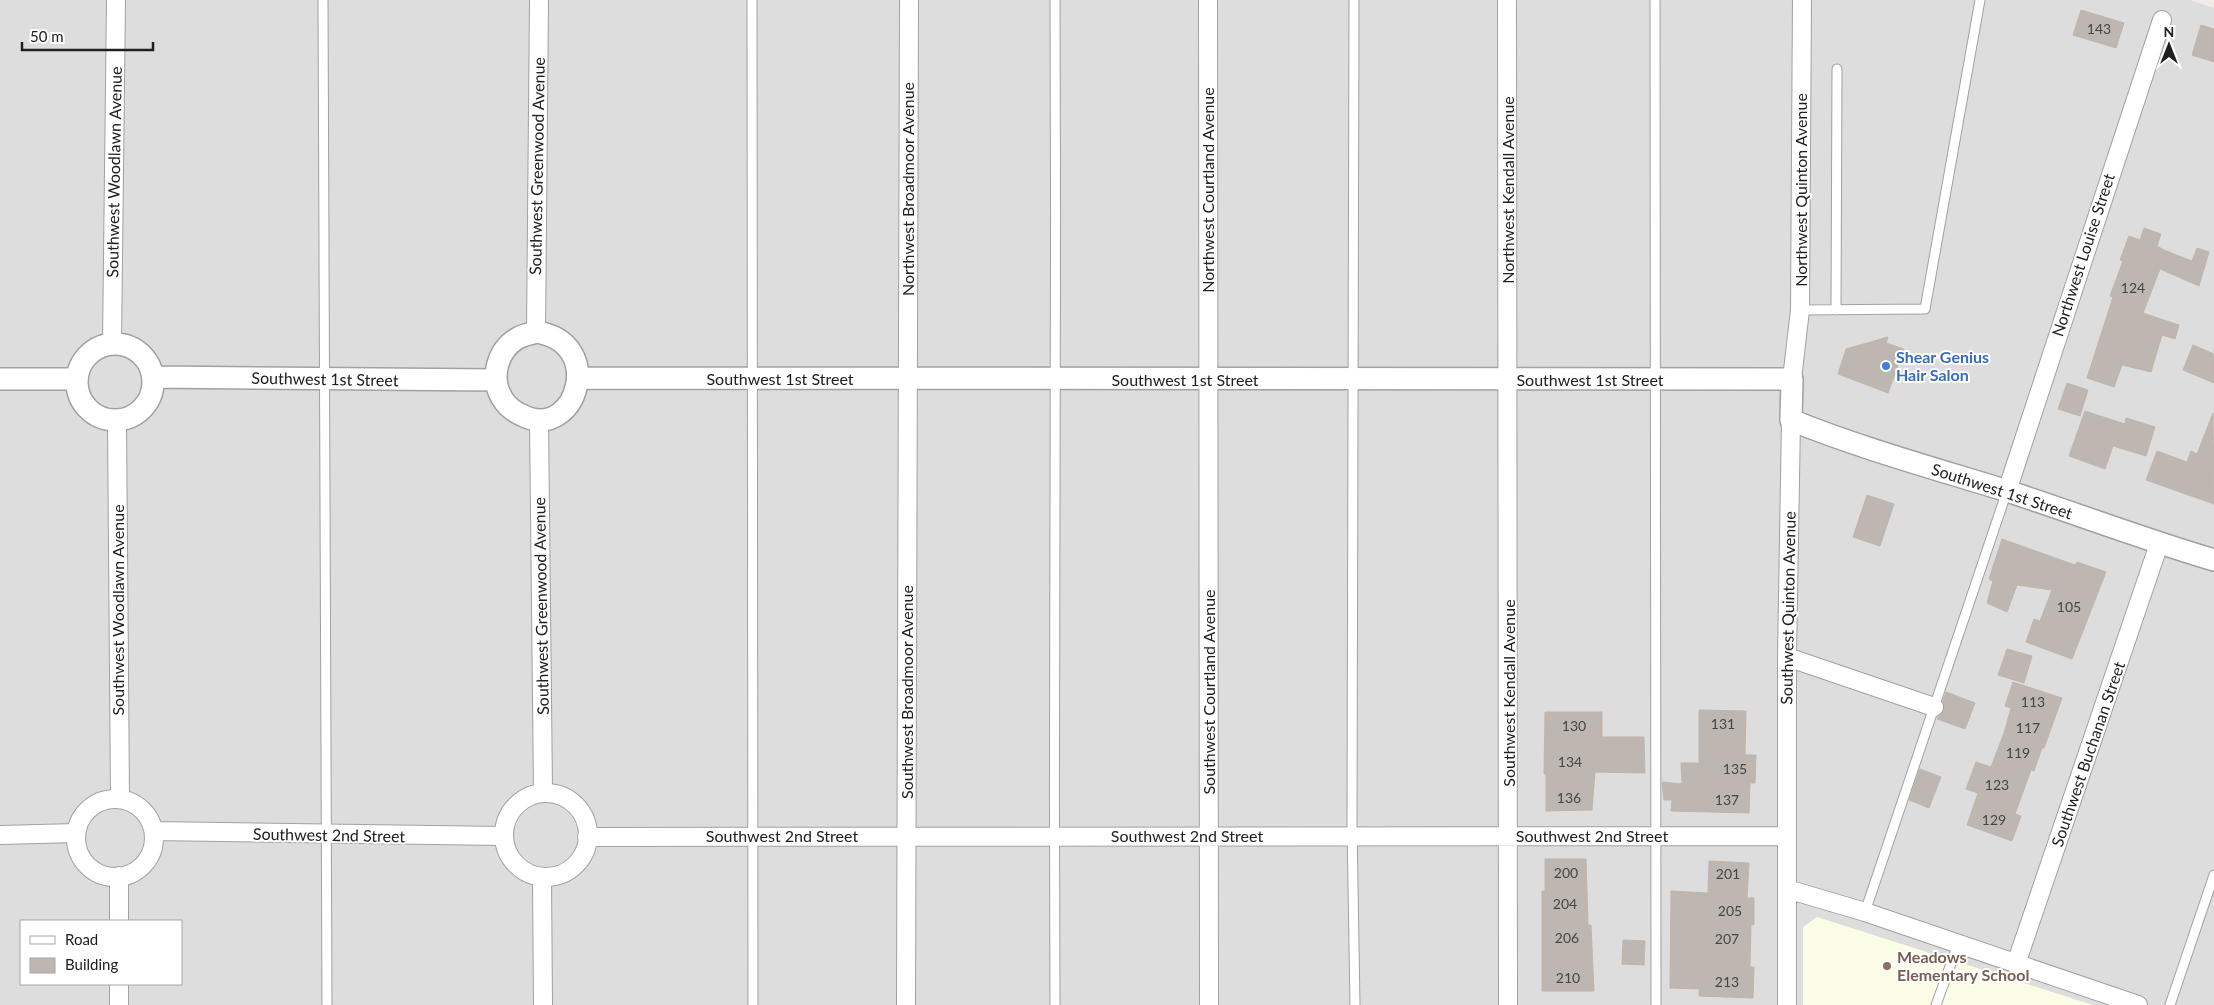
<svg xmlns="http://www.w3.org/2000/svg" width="2214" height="1005" font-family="Lato,sans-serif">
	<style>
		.residential { fill: #dedddd; fill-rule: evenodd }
		.education { fill: #fbfce5 }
		.building { fill: #bdb6b1; stroke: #c0b5ac }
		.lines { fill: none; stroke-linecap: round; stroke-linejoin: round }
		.service-casing { stroke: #a1a1a1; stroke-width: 11 }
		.minor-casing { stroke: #a1a1a1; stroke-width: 20 }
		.tertiary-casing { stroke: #a1a1a1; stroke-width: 24 }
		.service { stroke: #fff; stroke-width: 9 }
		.minor { stroke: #fff; stroke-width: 18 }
		.tertiary { stroke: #fff; stroke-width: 21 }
		.shop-dot { fill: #3f7fe0; stroke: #fff; stroke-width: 2 }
		.education-dot { fill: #8d6e63; stroke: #fff; stroke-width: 2 }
		.labels { text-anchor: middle; stroke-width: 4; stroke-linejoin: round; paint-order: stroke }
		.number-label { font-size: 14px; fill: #474644 }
		.street-label { font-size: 16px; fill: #202020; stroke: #fff }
		.shop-label { font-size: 16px; font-weight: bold; fill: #366cbe; stroke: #fff; text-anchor: start }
		.education-label { font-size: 16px; font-weight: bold; fill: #785e54; stroke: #fff; text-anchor: start }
	</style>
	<rect width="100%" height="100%" fill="#f0ede8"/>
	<path class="residential" d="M0,0H2190L2214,8V1005H0ZM21,921H181V984H21Z"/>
	<path class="education" d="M1817,917L2093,1005H1803V927Z"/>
	<path class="building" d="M2081,10L2124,23L2116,48L2073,35Z
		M2201,25L2214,29V62L2192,55Z
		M2144,228L2161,234L2157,246L2164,250L2192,261L2197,248L2209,252L2199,286L2160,269L2143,313L2179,325L2175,339L2162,335L2151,372L2122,365L2114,387L2087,378L2113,297L2110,296L2123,261L2120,260L2129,236L2140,240Z
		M1888,337L1886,343L1904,349L1888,393L1838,374L1846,349Z
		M2193,345L2214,354V383L2183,370Z
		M2067,383L2088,390L2080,416L2058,409Z
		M2085,411L2125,424L2126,418L2155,427L2146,456L2113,446L2105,469L2069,456Z
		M2213,413L2214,504L2146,480L2157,451L2187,462L2191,451L2197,454Z
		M1867,495L1894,504L1880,546L1853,537Z
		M2002,539L2075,565L2077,562L2106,572L2072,659L2026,642L2034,619L2040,621L2052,590L2017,585L2007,612L1987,603L1993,581L1989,579Z
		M2007,649L2032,656L2024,683L1998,675Z
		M2013,682L2062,698L2044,748H2042L2034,771L2031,770L2015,814L2021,816L2012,841L1967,825L1978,793L1966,789L1976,762L1991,767L2004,733L2011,708L2005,706Z
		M1946,692L1975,703L1965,729L1937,719L1944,710L1943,701Z
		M1699,710L1746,711L1745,755H1756L1755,783H1750L1749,813L1671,811L1672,800H1664L1662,782L1682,784L1681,763H1699Z
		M1545,712H1602V737H1644L1645,773L1595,772L1592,810L1546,811V774H1544Z
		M1920,769L1941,777L1929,808L1909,800Z
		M1545,859H1586L1588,925H1591L1594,991H1542V891H1545Z
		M1709,861L1749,863L1747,898H1754V925L1751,924L1750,967H1754L1753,998L1699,996V989L1670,988L1671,891L1708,893Z
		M1623,940L1645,941L1644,965L1622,964Z"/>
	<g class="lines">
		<g class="service-casing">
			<path id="service" d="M323,0L327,1005
				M752,0L753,1005
				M1055,0C1057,335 1053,670 1055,1005
				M1354,0L1352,826L1355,1005
				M1655,0L1656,1005
				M1800,310L1925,309L1980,0
				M1836,310L1837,69
				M1865,912L2007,491
				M1936,1005L1958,944
				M2170,1005L2214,875"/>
		</g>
		<g class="minor-casing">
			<path id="minor" d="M1208,0L1209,1005
				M1507,0L1508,1005
				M536,332L539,0
				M112,344L116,0
				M1792,379L1800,310L1802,0
				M539,420L543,791
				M117,421L120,799
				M2007,491L2162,20
				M1787,657L1934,707
				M504 835a42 42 0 1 1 84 0a42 42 0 1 1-84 0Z
				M76 838a39 39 0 1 1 78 0a39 39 0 1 1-78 0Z
				M154,831L504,836
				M0,835L76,833
				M587,837L1787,836
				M542,879L543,1005
				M1787,889L1865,912L2138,1005
				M119,921V876
				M2016,964L2159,544
				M119,1005V984
				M906,1005L909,0
				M1787,1005V657L1791,420"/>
		</g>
		<g class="tertiary-casing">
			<path id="tertiary" d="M536,332C606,342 577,438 526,417C516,413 507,407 502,398C490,378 497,350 518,338C523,335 530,334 536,332Z
				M77 382a38 38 0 1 1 76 0a38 38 0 1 1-76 0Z
				M154,377L496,380
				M579,378L1792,379L1791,420C1860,448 1933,468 2004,490C2075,513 2143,539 2214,560
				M0,379H77"/>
		</g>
		<use href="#service" class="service"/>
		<use href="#minor" class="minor"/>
		<use href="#tertiary" class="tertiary"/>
	</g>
	<circle class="shop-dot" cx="1886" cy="366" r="5"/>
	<circle class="education-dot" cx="1887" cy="966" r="5"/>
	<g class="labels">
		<g class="number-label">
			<text x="2099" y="34">143</text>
			<text x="2133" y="293">124</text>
			<text x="2069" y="612">105</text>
			<text x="2033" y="707">113</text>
			<text x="1723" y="729">131</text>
			<text x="1574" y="731">130</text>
			<text x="2028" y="733">117</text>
			<text x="2018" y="758">119</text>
			<text x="1570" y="767">134</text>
			<text x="1735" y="774">135</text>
			<text x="1997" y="790">123</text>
			<text x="1569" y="803">136</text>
			<text x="1727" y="805">137</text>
			<text x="1994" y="825">129</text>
			<text x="1566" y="878">200</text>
			<text x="1728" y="879">201</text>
			<text x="1565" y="909">204</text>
			<text x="1730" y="916">205</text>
			<text x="1567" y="943">206</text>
			<text x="1727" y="944">207</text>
			<text x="1568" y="983">210</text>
			<text x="1727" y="987">213</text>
		</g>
		<g class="street-label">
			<text transform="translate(537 166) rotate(-89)" y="6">Southwest Greenwood Avenue</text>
			<text transform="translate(114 172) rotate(-89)" y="6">Southwest Woodlawn Avenue</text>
			<text transform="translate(908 189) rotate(-90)" y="6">Northwest Broadmoor Avenue</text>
			<text transform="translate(1208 190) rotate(-90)" y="6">Northwest Courtland Avenue</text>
			<text transform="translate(1508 190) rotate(-90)" y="6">Northwest Kendall Avenue</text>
			<text transform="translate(1801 190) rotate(-90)" y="6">Northwest Quinton Avenue</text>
			<text transform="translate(2083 255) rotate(-72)" y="6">Northwest Louise Street</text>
			<text transform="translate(325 379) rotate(1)" y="6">Southwest 1st Street</text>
			<text x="780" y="385">Southwest 1st Street</text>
			<text x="1185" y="386">Southwest 1st Street</text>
			<text x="1590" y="386">Southwest 1st Street</text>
			<text transform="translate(2002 491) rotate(18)" y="6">Southwest 1st Street</text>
			<text transform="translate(541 606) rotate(-91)" y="6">Southwest Greenwood Avenue</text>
			<text transform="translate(1788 608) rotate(-89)" y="6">Southwest Quinton Avenue</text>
			<text transform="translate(118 610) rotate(-90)" y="6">Southwest Woodlawn Avenue</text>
			<text transform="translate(907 692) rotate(-90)" y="6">Southwest Broadmoor Avenue</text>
			<text transform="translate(1209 692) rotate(-90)" y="6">Southwest Courtland Avenue</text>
			<text transform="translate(1509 693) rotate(-90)" y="6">Southwest Kendall Avenue</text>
			<text transform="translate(2088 754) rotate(-71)" y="6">Southwest Buchanan Street</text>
			<text transform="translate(329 835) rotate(1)" y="6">Southwest 2nd Street</text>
			<text x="782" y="842">Southwest 2nd Street</text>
			<text x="1187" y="842">Southwest 2nd Street</text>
			<text x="1592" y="842">Southwest 2nd Street</text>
		</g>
		<g class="shop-label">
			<text x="1896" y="363">Shear Genius<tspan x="1896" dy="18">Hair Salon</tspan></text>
		</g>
		<g class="education-label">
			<text x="1897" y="963">Meadows<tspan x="1897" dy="18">Elementary School</tspan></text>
		</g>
	</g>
	<rect x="20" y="920" width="162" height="65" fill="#ffffff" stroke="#a6a6a6"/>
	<rect x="30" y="936" width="25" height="8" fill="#ffffff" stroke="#a6a6a6"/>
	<text x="65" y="945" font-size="15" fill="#202020">Road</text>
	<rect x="30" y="958" width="25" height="15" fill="#bdb6b1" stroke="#a6a6a6"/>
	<text x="65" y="970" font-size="15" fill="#202020">Building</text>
	<g transform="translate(2169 45)" stroke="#ffffff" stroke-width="4" paint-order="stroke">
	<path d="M0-4L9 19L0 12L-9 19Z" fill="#202020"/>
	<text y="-8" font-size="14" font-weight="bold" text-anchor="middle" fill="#202020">N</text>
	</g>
	<path d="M22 42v8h131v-8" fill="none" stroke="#202020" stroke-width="2.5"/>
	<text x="30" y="42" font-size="15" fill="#202020" stroke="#ffffff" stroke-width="4" paint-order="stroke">50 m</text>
</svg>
